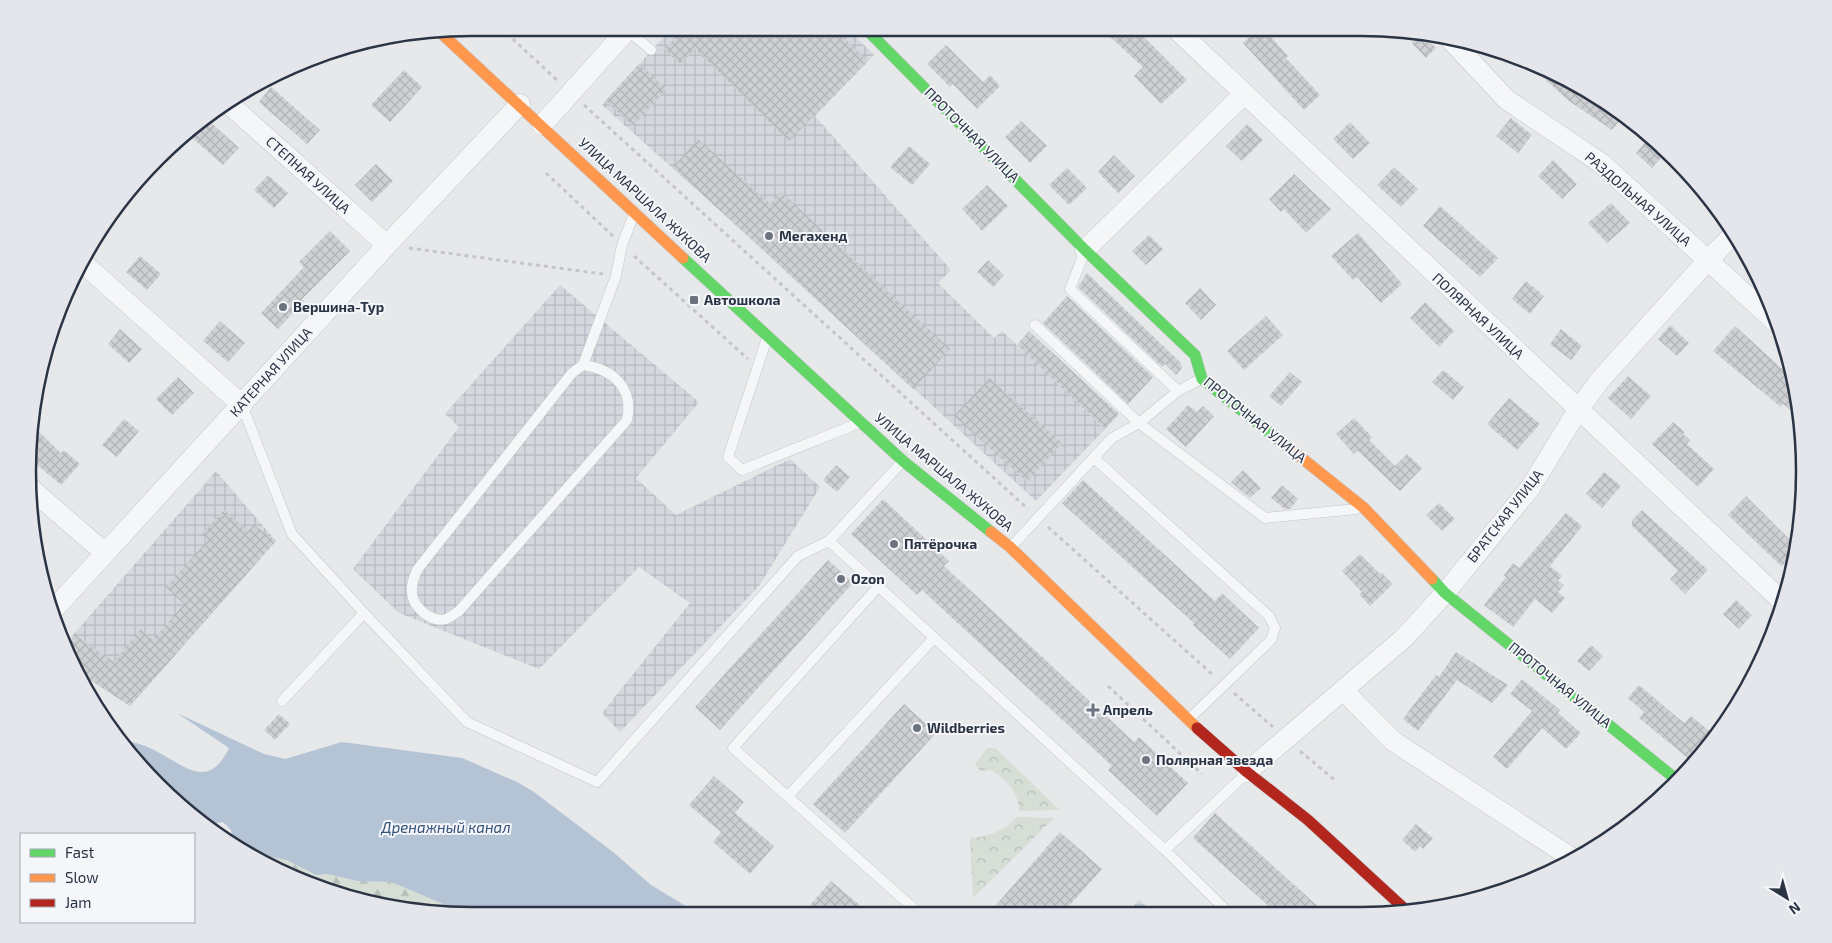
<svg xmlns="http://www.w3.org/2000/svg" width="1832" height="943" font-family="'Exo 2',sans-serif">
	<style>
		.industrial { fill: url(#industrial-grid) }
		.forest { fill: url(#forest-firs) }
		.park { fill: url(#park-crowns) }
		.water { fill: #b4c4d5 }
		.building { fill: url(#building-cross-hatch) }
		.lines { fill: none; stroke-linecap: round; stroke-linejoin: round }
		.lane-casing { stroke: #c4c6c8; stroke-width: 11 }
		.street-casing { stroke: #c4c6c8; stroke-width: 21 }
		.fast-casing { stroke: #c4c6c8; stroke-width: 12 }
		.slow-casing { stroke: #c4c6c8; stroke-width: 12 }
		.jam-casing { stroke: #c4c6c8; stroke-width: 12 }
		.path { stroke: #c5c6ca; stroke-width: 3; stroke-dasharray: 4 4; stroke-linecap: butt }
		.lane { stroke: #f5f6f7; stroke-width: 10 }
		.street { stroke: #f5f6f7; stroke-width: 20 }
		.fast { stroke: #63d668; stroke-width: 11 }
		.slow { stroke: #ff974d; stroke-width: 11 }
		.jam { stroke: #b3261e; stroke-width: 11 }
		.poi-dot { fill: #6c737f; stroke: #f4f6f9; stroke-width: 2 }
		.labels { text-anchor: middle; stroke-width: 4; stroke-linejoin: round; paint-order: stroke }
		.street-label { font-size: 14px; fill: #2b3445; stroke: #f4f6f9 }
		.poi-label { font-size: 14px; font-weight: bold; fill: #2b3445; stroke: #f4f6f9; text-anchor: start }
		.water-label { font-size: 15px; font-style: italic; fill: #34527a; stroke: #f4f6f9 }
		.rim { fill: none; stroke: #2b3445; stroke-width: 2.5 }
	</style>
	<defs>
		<pattern id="industrial-grid" width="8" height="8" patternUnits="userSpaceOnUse" patternTransform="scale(1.25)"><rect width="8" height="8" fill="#d4d7dd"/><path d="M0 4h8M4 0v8" fill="none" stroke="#b6b9bf"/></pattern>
		<pattern id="forest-firs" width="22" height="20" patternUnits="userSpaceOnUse" patternTransform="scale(1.25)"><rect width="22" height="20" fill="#d6ded6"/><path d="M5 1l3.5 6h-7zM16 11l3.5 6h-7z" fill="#b8bfb9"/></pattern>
		<pattern id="park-crowns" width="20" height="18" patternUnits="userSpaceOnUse" patternTransform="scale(1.25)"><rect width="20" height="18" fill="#d6ded6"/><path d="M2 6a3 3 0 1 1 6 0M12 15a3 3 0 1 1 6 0" fill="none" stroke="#b8bfb9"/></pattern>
		<pattern id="building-cross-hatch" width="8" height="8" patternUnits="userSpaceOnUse" patternTransform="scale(1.25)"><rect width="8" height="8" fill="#ced0d3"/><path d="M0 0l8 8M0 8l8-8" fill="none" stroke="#b1b3b6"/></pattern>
	</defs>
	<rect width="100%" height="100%" fill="#e6e8ea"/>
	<path class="industrial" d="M672,28H847L874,55L815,116L951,270L938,283L994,338L1002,331L1105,429L1036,501L744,232L602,105Z
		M560,285L699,402L636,478L676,515L790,459L820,487L759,586L620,732L602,713L690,603L639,567L539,669L399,613L353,569L459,427L445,414Z
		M216,471L276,541L130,706L75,670L66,643Z
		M1139,900L1153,912L1127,913Z"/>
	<path class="forest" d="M266,856L287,860L316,875L327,874L357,881L390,882L467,914C405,915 308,894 257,857Z"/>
	<path class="park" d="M987,748H995L1060,810L1019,811C1018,791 1008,781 991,770L981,771L975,765Z
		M1017,817L1054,818L973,898L970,838C988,837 1004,831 1017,817Z"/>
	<path class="water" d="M177,713L264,754L285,759L342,742L462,758L517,782L534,792L613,852L651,885L684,905L695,914H467L391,882L357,881L327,874L316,875L287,860L266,856L257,857L232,839L231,830L223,822L212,824L157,785L124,739C133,743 142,744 150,748C181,762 207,794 229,748Z"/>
	<path class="building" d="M685,28H833L868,61L789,141L695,49L680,64L664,49Z
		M1118,28H1135L1187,80L1161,104L1134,76L1143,67L1110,37Z
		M1259,28H1263L1288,56L1286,58L1320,95L1304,110L1243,43Z
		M1422,34L1436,48L1426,58L1412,43Z
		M946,45L983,82L990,75L1000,86L977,109L953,84L950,87L927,64Z
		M1530,63L1557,73L1624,115L1612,130L1569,101L1529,65Z
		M639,64L667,89L633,126L605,101Z
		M404,70L422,87L390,122L371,105Z
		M271,87L320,130L307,144L259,102Z
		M1511,118L1532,135L1518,153L1496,136Z
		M207,119L239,148L223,165L191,137Z
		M1021,121L1047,146L1030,163L1005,137Z
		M1350,122L1370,143L1353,159L1333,139Z
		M1247,124L1263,140L1242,161L1226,146Z
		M1650,137L1666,152L1652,168L1636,153Z
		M698,139L770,204L781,192L950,349L913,389L673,167Z
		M909,146L930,164L912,185L890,167Z
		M1114,155L1135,176L1118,193L1098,172Z
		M1553,160L1577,184L1562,199L1538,176Z
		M376,164L393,181L372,202L355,185Z
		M1394,167L1418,189L1401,207L1377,185Z
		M1067,168L1087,188L1069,205L1049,185Z
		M1294,174L1331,209L1306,233L1284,209L1281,212L1269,199Z
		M268,175L288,193L274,208L254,190Z
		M987,185L1008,206L982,231L962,209Z
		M1611,203L1630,223L1607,243L1588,223Z
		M1440,206L1498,258L1480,277L1423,226Z
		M330,231L350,251L302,299L304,301L278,329L261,313L304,267L299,262Z
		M1358,233L1402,284L1381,303L1357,277L1353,280L1331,256Z
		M1149,235L1163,249L1146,265L1132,251Z
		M140,256L161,274L147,290L126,272Z
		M988,260L1004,275L993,287L977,272Z
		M1087,273L1181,363L1182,368L1176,375L1165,364L1162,367L1078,287Z
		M1526,281L1544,296L1530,314L1512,299Z
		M1200,288L1216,305L1201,320L1185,303Z
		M1067,296L1153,377L1128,404L1043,323Z
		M1425,302L1454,331L1439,347L1410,318Z
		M1266,316L1283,335L1244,370L1227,351Z
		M220,321L245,343L228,362L203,341Z
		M1670,325L1689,343L1677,356L1658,339Z
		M1735,326L1792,378L1801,418L1783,404L1781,407L1713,351Z
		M120,329L142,349L129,363L108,344Z
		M1561,329L1582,346L1571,360L1550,344Z
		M1029,331L1119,414L1105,429L1017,345Z
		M1443,370L1464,387L1453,400L1432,382Z
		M1290,372L1302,382L1281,406L1269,396Z
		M1628,376L1651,396L1631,419L1608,398Z
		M178,377L194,393L172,415L156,399Z
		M989,378L1062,443L1027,482L954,416Z
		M1509,398L1540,424L1517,450L1487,424Z
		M1188,405L1197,412L1203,406L1214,416L1186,447L1166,429Z
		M1354,418L1372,437L1369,440L1395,466L1407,454L1422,468L1400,491L1358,451L1354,454L1336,434Z
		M124,419L139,431L117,457L102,445Z
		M1673,422L1685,432L1683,434L1690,440L1687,444L1714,469L1698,487L1652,444Z
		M31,424L61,453L64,450L80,464L61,485L29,458Z
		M836,465L850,477L837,492L823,480Z
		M1243,470L1261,488L1250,498L1231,482Z
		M1604,472L1621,486L1602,508L1586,494Z
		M1083,480L1215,601L1222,593L1259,628L1230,659L1193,625L1194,623L1062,503Z
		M1282,485L1298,499L1290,509H1285L1271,498Z
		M1746,496L1796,546L1792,570L1785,563L1781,566L1728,515Z
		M883,499L949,561L944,566L1134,742L1139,737L1188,783L1157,816L1108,770L1112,766L922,590L917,595L851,534Z
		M1439,503L1455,519L1442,531L1426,515Z
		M224,510L248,531L254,525L276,541L130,706L75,670L67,646L75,635L114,662L141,629L153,640L184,604L166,587L208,540L202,534Z
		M1642,510L1708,570L1685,594L1670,579L1678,571L1632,526V520Z
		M1566,513L1582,526L1550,566L1562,576L1558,581L1564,585L1558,592L1565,598L1552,613L1535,599L1513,627L1484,605L1506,577L1504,575L1513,563L1519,568Z
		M1360,554L1380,574L1382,573L1393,584L1370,606L1359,594L1362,592L1342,571Z
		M828,560L853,583L720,730L695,707Z
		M1736,600L1752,615L1739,629L1723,614Z
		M1591,645L1603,656L1589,671L1577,661Z
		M1456,652L1508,685L1492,703L1457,680L1418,731L1403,719L1436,675L1439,677Z
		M1522,679L1560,710L1558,713L1581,733L1566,749L1542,728L1507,769L1493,757L1532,711L1510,694Z
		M1639,685L1684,723L1691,716L1712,733V739L1695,764L1639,718L1644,712L1628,698Z
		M904,704L936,733L845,833L813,804Z
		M279,714L290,724L275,740L264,730Z
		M714,776L744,802L735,813L774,846L750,874L713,842L721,832L689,805Z
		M1215,813L1324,912H1275L1193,838Z
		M1416,824L1433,838L1423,849L1420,846L1415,852L1402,840Z
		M1060,832L1102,869L1063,913H989Z
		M831,881L869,913H803Z"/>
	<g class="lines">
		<g class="lane-casing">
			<path id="lane" d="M627,30L651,50
				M1085,251L1070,289L1178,391
				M1035,325L1139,423L1265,518L1356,509
				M767,338L728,457L742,470L859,423
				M583,365C613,369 634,388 627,420L459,611C455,613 450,618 446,619C431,623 413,607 412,593C411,584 414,578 417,570L572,373L583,365L616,276L622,245L634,214
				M242,405L292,534L364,613L467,722L597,782L798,556L829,541
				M1094,458L1269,616L1275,628L1271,640L1188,720
				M902,462L829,541L1165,850L1247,773
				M1011,547L1112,438L1139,423L1178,391L1201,379
				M878,587L733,748L919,913
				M282,701L364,613
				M788,796L934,638
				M1165,850L1228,912"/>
		</g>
		<g class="street-casing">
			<path id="street" d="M1175,28L1783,602
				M1449,38L1507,100L1601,163L1779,325
				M229,104L387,245
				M542,125L629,28
				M1085,250L1243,95
				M84,264L242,405
				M30,488L105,553
				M55,608L387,245L520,104
				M1344,691L1393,741L1572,858
				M1247,772L1404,638L1445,593L1530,488L1578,410L1600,380L1708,260L1734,234"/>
		</g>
		<g class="fast-casing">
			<path id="fast" d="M865,28L1085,250L1195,355L1202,379L1293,451
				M683,258L903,461L991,532
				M1432,579L1445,593L1677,780"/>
		</g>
		<g class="slow-casing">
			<path id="slow" d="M441,33L683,258
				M1293,451L1364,508L1432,579
				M991,532L1010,547L1197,728"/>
		</g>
		<g class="jam-casing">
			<path id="jam" d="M1197,728L1247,772L1308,820L1408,912"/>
		</g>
		<path class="path" d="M501,28L559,82
			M584,105L1028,509
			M546,173L613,236
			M409,248L603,274
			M634,256L748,359
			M1048,527L1214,676
			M1108,686L1202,774
			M1234,693L1273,727
			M1300,751L1336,781"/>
		<use href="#lane" class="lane"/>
		<use href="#street" class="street"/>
		<use href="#fast" class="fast"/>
		<use href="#slow" class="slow"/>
		<use href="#jam" class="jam"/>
	</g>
	<g class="poi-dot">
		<circle cx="769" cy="236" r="5"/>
		<rect x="689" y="295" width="10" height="10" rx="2.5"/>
		<circle cx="283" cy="307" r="5"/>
		<circle cx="894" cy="544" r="5"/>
		<circle cx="841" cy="579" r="5"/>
		<path d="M1090.5 702.5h5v5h5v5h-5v5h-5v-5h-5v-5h5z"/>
		<circle cx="917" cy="728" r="5"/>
		<circle cx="1146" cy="760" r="5"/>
	</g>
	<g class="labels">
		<g class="street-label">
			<text transform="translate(972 135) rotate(45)" y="5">ПРОТОЧНАЯ УЛИЦА</text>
			<text transform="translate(308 175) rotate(42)" y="5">СТЕПНАЯ УЛИЦА</text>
			<text transform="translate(1638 199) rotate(41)" y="5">РАЗДОЛЬНАЯ УЛИЦА</text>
			<text transform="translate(645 200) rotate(43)" y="5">УЛИЦА МАРШАЛА ЖУКОВА</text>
			<text transform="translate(1478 316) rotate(43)" y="5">ПОЛЯРНАЯ УЛИЦА</text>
			<text transform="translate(271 372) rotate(-48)" y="5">КАТЕРНАЯ УЛИЦА</text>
			<text transform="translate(1255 420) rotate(39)" y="5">ПРОТОЧНАЯ УЛИЦА</text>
			<text transform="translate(944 472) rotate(40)" y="5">УЛИЦА МАРШАЛА ЖУКОВА</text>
			<text transform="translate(1505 516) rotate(-52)" y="5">БРАТСКАЯ УЛИЦА</text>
			<text transform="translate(1560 685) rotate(39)" y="5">ПРОТОЧНАЯ УЛИЦА</text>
		</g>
		<g class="poi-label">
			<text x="779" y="241">Мегахенд</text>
			<text x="704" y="305">Автошкола</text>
			<text x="293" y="312">Вершина-Тур</text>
			<text x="904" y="549">Пятёрочка</text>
			<text x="851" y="584">Ozon</text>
			<text x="1103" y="715">Апрель</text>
			<text x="927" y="733">Wildberries</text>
			<text x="1156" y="765">Полярная звезда</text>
		</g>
		<g class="water-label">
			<text x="446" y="833">Дренажный канал</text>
		</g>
	</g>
	<path d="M0 0H1832V943H0ZM471 36H1361A435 435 0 0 1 1796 471V472A435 435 0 0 1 1361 907H471A435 435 0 0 1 36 472V471A435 435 0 0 1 471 36Z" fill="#e4e6eb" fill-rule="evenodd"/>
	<path class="rim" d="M471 36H1361A435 435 0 0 1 1796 471V472A435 435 0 0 1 1361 907H471A435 435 0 0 1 36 472V471A435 435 0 0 1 471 36Z"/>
	<rect x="20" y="833" width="175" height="90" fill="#f4f6f9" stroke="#a4a8b1"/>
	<rect x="30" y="849" width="25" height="8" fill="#63d668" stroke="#a4a8b1"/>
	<text x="65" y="858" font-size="15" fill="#2b3445">Fast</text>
	<rect x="30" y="874" width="25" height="8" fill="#ff974d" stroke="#a4a8b1"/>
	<text x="65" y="883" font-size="15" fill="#2b3445">Slow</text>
	<rect x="30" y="899" width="25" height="8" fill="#b3261e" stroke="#a4a8b1"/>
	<text x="65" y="908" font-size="15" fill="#2b3445">Jam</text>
	<g transform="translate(1787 898) rotate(143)" stroke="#f4f6f9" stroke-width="4" paint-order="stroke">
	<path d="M0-4L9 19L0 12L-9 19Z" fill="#2b3445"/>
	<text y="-8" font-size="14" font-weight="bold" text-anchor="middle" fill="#2b3445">N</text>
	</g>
</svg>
